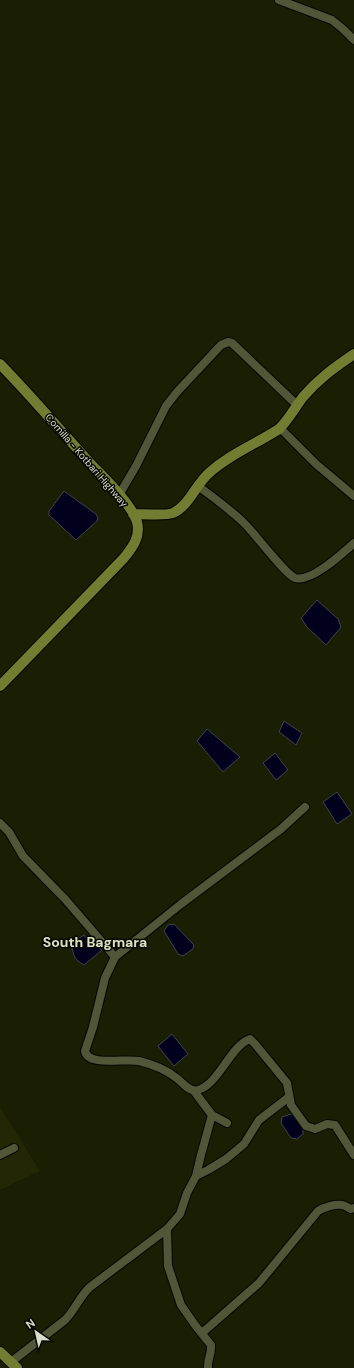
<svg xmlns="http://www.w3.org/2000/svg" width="354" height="1368" font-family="'DM Sans',sans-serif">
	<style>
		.built { fill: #232704 }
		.water { fill: #01001d; stroke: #424251 }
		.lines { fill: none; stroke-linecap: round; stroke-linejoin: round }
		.minor-casing { stroke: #060800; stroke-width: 10 }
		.major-casing { stroke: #060800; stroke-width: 12 }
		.minor { stroke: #505637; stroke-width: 8 }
		.major { stroke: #727d32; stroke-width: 10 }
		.labels { text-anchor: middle; stroke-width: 3; stroke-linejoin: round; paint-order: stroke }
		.street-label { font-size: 10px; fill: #d9ddcb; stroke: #060701 }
		.district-label { font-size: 14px; font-weight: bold; fill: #dbe2bf; stroke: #060701 }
	</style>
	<rect width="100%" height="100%" fill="#1a1e02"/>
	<path class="built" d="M0,1107L40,1171L0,1190Z"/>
	<path class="water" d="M64,491L96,514L98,518L97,521L76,540L49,515V511Z
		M317,600L338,619L341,627L326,645L307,627L301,618Z
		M284,721L302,733L296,745L279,732Z
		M207,729L240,757L223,772L197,741Z
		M275,753L288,770L276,780L263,763Z
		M337,792L352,814L337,824L323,802Z
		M174,924L194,945L193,949L183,956L178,954L164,931L168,925Z
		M84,935C88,942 96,945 102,950L84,965C73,959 74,955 71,944Z
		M172,1034L188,1054L174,1066L158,1046Z
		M291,1114L293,1115L303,1129V1134L297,1139L291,1138L281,1123L282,1117Z"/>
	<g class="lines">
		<g class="minor-casing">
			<path id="minor" d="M279,0L332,20L343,29L354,40
				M280,428L316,464L354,496
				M198,486C214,498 231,510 245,524C255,534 285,574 295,578C311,583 343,553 354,543
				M119,495L136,466L166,406L177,392L221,345L228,342L232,343L297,405
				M0,823L9,832L23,856L65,899L115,957L105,978L93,1027L85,1051C88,1067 126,1058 139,1061C151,1064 165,1069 175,1077C182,1081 189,1093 198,1090C219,1084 230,1046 250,1039L255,1044L287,1083L291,1105L306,1126L315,1129L327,1124L335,1125L354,1155
				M115,957L181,904L281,829L305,807
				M212,1115L227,1123
				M0,1155L14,1148
				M196,1176L208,1170L226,1159L244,1144L259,1120L289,1097
				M167,1229L168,1266L181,1305L195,1325L211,1345C212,1353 207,1360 208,1368
				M202,1333L259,1283L318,1211C324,1207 335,1204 342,1205C345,1205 348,1208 351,1209L354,1208
				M11,1362L65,1320C76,1309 79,1297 90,1287L167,1229L180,1214L187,1193L196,1176L201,1155L212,1115L194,1091"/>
		</g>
		<g class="major-casing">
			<path id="major" d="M0,364C31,396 60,430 90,463C104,478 131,503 137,522C141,537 132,548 124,558L0,686
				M133,514C143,514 166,516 173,513C189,506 196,484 209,473C230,454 256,444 279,429C287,422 296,406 303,397C319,378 334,368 354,354
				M0,1352L17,1368"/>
		</g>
		<use href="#minor" class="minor"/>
		<use href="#major" class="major"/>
	</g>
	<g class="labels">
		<g class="street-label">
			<text transform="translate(87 460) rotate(49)" y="4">Comilla - Kotbari Highway</text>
		</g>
		<g class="district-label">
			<text x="95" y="947">South Bagmara</text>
		</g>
	</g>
	<g transform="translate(36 1332) rotate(326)" stroke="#060701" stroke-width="3" paint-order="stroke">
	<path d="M0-3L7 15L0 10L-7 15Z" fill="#d9ddcb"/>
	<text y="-6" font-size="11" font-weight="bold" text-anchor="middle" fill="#d9ddcb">N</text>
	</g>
</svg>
